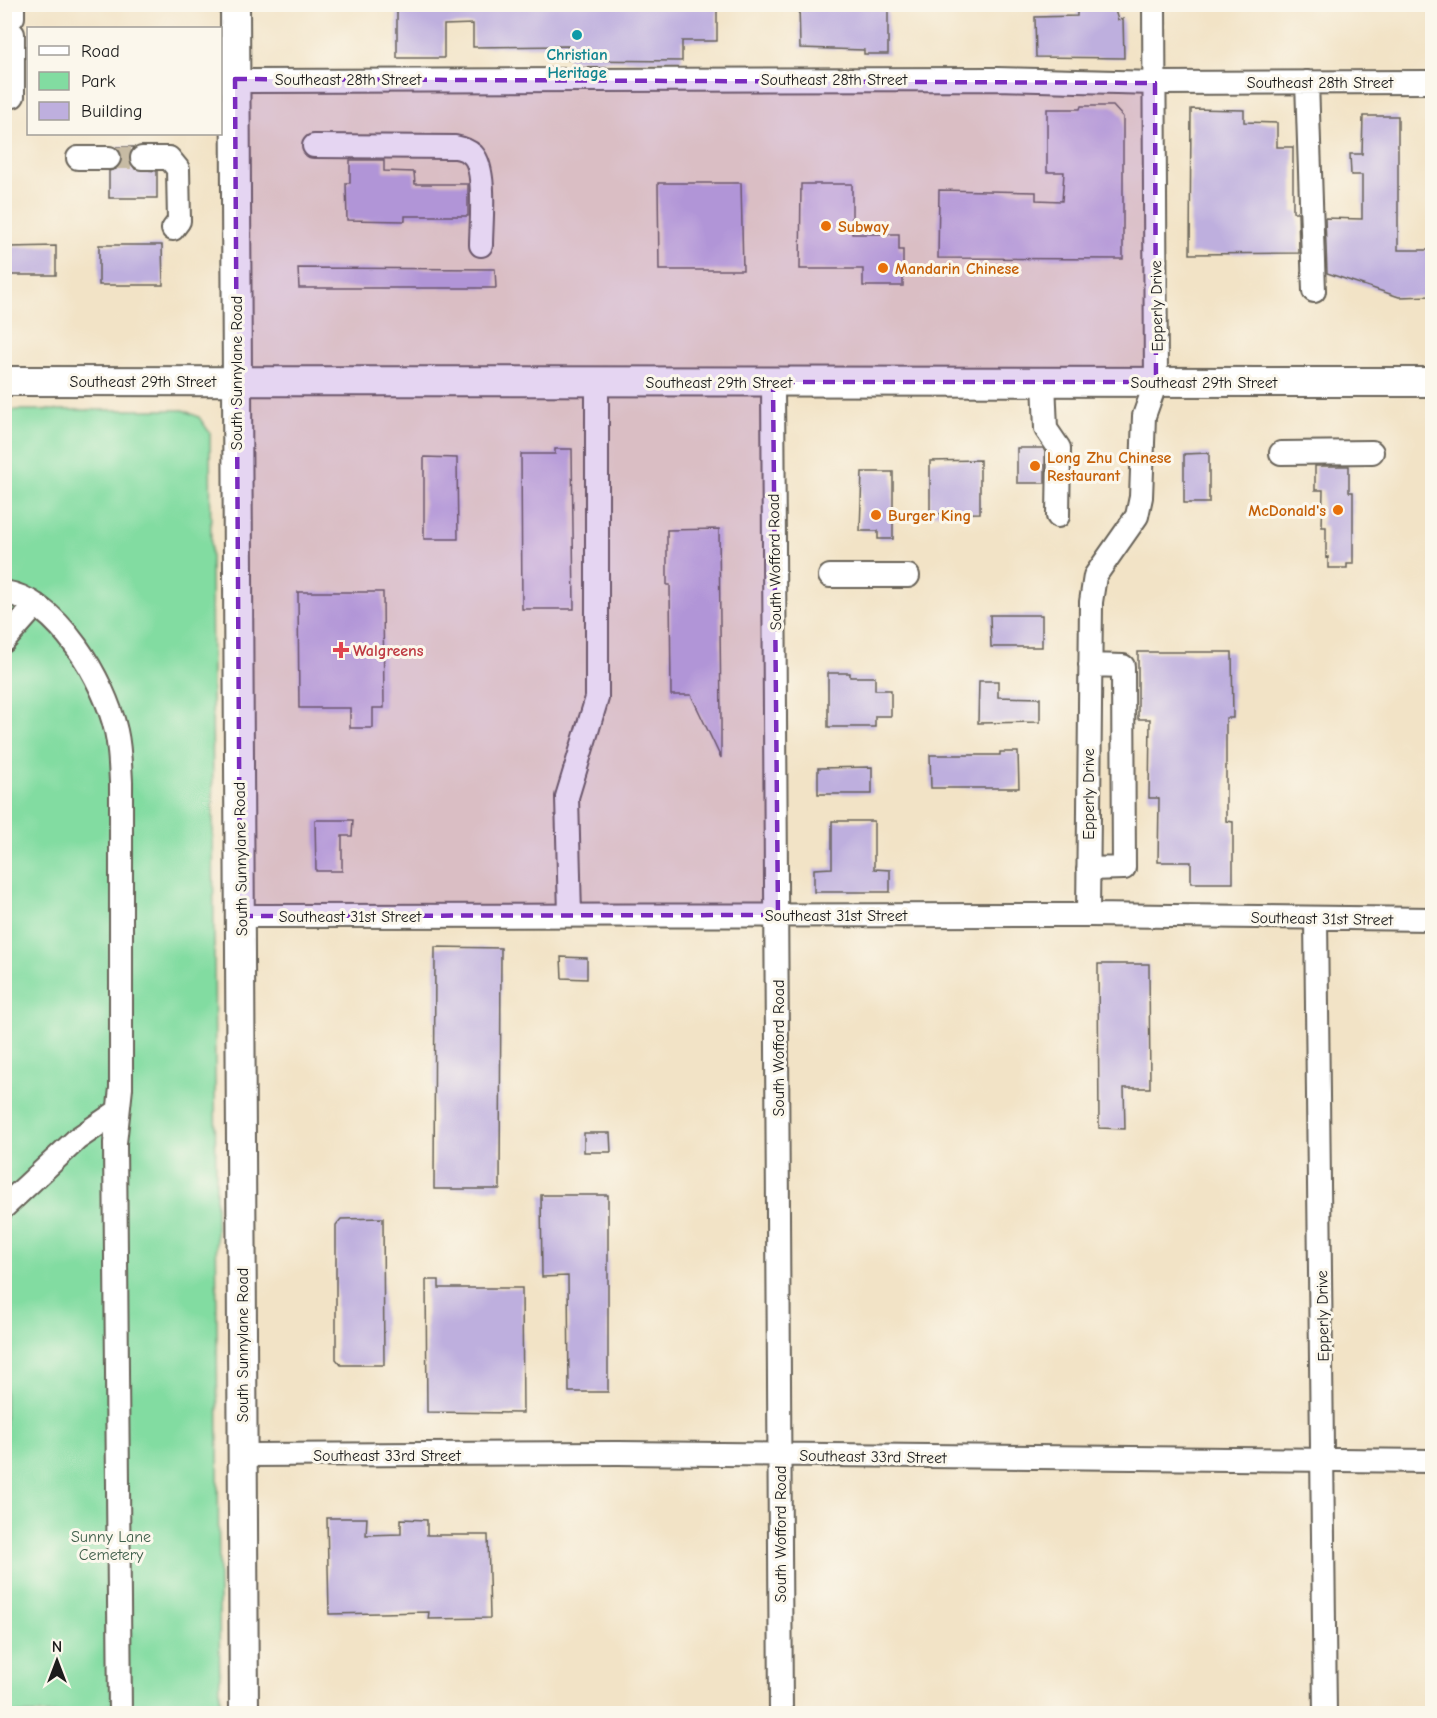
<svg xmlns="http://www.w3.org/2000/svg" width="1437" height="1718" font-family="'Comic Neue',sans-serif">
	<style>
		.green { fill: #82dca1; stroke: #4f7c5e; stroke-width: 1.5 }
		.building { fill: #beafde }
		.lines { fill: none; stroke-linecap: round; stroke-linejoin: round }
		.minor-tunnel { stroke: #c7bba4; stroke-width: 22; stroke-dasharray: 22 11; stroke-linecap: butt }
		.minor-casing { stroke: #676258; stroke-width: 26 }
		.major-casing { stroke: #676258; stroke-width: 32 }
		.minor { stroke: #fff; stroke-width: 22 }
		.major { stroke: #fff; stroke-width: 28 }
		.marked { fill: #7b2cbf; fill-opacity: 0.2; stroke: #7b2cbf; stroke-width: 4.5; stroke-dasharray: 12 8; stroke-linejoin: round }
		.culture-dot { fill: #0f9aa8; stroke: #fbf7ec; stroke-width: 2 }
		.food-dot { fill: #e8710a; stroke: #fbf7ec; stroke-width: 2 }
		.health-dot { fill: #e0444e; stroke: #fbf7ec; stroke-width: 2 }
		.labels { text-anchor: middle; stroke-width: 6; stroke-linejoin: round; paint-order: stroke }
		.culture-label { font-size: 16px; font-weight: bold; fill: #0d838f; stroke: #fbf7ec }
		.street-label { font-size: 16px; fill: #1c1c1c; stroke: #fbf7ec }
		.food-label { font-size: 16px; font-weight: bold; fill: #c56008; stroke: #fbf7ec; text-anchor: start }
		.health-label { font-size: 16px; font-weight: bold; fill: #be3a42; stroke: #fbf7ec; text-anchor: start }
		.park-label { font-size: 16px; fill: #405f4b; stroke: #fbf7ec }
	</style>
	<rect width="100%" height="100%" fill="#fbf7ec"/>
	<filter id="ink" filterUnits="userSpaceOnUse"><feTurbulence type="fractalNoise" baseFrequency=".0167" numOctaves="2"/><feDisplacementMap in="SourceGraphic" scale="12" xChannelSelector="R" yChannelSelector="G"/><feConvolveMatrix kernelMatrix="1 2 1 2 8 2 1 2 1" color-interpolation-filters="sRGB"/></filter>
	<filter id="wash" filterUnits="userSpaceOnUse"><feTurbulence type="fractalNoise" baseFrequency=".008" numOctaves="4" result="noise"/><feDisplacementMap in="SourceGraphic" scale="24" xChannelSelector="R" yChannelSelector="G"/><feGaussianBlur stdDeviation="1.35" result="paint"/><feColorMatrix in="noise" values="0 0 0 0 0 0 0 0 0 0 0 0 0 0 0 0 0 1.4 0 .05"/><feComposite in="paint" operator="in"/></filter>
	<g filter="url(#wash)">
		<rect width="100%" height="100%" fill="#f2e3c6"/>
		<path class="green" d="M5,410H183L199,417L210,433L220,1713L5,1714Z"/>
		<g id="blocks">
			<path class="building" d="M397,4H717V41H682V61L568,60V46L473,47V24L444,25V58H397Z
				M799,4H888V54H864V50L800,48Z
				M1077,4H1113L1118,20L1123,19L1124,58L1036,57L1035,17L1077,16Z
				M1081,106H1113L1123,117V259L938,258L939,190L1036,192V200L1062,201L1064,172H1047V109H1080Z
				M1191,109L1244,110V122L1277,123V147H1293V212H1298L1299,253L1190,254Z
				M1363,116H1398V250H1432V296L1399,297L1327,273L1325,218L1362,219V175H1351L1350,154H1362Z
				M117,147H134L129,159L135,169L157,171V198H109V171L116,169L122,159Z
				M350,160H384V171L414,172L415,184H468V216H405V221L347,220L346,183H350Z
				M658,183H741L743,270H659Z
				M801,184H852V234H899V250H903V286H863V269H800Z
				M99,245H162L163,285H99Z
				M56,246V275H9V247Z
				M298,268L495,269L496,288H299Z
				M1017,448H1043L1045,452V483H1017Z
				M555,449H572L574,609H522L521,454H555Z
				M1209,453V503H1184V454Z
				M424,457L457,458L458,539H424Z
				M980,460V513L930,514V461Z
				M1315,466H1349V492H1353V564H1347V568H1328V557L1326,558V527H1322L1323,490H1315Z
				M862,472H893V539H878V531H860Z
				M719,529L721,721V758L691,695H671L670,585H667V530Z
				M298,592H383L384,708H373V728H350V708H299Z
				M990,615H1042V647H991Z
				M1138,652H1232L1233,718H1226V821L1233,822V883H1191V862H1158L1159,798H1149L1150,719H1138Z
				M828,673H850V677H875V690H891V716H875V727H828Z
				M979,681H998V697L1040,698V722L978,723Z
				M1000,752H1018L1019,788H931L930,755H1000Z
				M872,767V794H818V768Z
				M315,820H353L352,836H342V871H316Z
				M832,821H874V869L890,870V892H814V869L832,868Z
				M435,947L501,948L500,1189H434Z
				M561,957L587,958V979L562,978Z
				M1098,964H1149L1150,1088H1124L1125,1129L1099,1128Z
				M584,1133H610L611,1152H584Z
				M541,1195H608V1392H569L568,1276L542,1277Z
				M383,1218L384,1365H341L336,1359V1225L341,1219Z
				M426,1280H439V1288H522L523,1413L427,1412Z
				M327,1518H367L366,1535L401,1534V1519L427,1520V1535H488L490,1618L428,1619L429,1612L329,1614Z"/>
		</g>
	</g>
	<g filter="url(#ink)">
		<use href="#blocks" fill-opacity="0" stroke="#676258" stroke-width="1.5"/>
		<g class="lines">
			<path class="minor-tunnel" d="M109,158H142"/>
			<g class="minor-casing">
				<path id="minor" d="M13,17V4
					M13,34V96
					M220,81L996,79L1155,83L1432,82
					M1307,82L1314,291
					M314,146L455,147C461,148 468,150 473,155C487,170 481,224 481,245
					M78,158H109
					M142,158H169L178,169L179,221L173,229
					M773,382L781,1714
					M1044,382L1046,429L1059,448L1058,516
					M1281,453L1372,452
					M830,576H908
					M4,592C58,600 105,682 116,731C120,748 120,765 121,782V1088L115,1143L120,1714
					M4,641L36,605
					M1088,869L1124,868L1123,666L1090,665
					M570,915L567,797L597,698V381
					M1088,915L1091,602L1095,576L1137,516L1141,497L1144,416L1156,382L1154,4
					M240,916L1088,915L1432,919
					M1316,918L1325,1714
					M4,1207L77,1139L118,1111
					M242,1455L618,1453L1432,1461"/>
			</g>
			<g class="major-casing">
				<path id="major" d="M235,4L244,1714
					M4,381L1432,382"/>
			</g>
			<use href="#minor" class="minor"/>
			<use href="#major" class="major"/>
		</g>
	</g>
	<path class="marked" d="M235,79L1155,83L1156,382H773L778,915L240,916Z"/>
	<circle class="culture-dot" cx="577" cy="35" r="6"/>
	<g class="food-dot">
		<circle cx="826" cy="226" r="6"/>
		<circle cx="883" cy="268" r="6"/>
		<circle cx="1035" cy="466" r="6"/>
		<circle cx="1338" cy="510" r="6"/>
		<circle cx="876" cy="515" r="6"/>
	</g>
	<path class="health-dot" d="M338 641h6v6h6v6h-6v6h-6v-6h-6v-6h6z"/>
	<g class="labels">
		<g class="culture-label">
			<text x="577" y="60">Christian<tspan x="577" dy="18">Heritage</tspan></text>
		</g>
		<g class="street-label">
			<text x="348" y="85">Southeast 28th Street</text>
			<text x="834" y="85">Southeast 28th Street</text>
			<text x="1320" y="88">Southeast 28th Street</text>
			<text transform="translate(1156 306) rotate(-91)" y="6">Epperly Drive</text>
			<text transform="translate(236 373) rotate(-90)" y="6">South Sunnylane Road</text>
			<text x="143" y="387">Southeast 29th Street</text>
			<text x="719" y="388">Southeast 29th Street</text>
			<text x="1204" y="388">Southeast 29th Street</text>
			<text transform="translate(774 562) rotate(-91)" y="6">South Wofford Road</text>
			<text transform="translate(1088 794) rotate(-90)" y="6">Epperly Drive</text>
			<text transform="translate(240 859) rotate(-91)" y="6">South Sunnylane Road</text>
			<text x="836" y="921">Southeast 31st Street</text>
			<text x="350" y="922">Southeast 31st Street</text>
			<text transform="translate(1322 918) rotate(1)" y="6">Southeast 31st Street</text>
			<text transform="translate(778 1048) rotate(-90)" y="6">South Wofford Road</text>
			<text transform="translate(1322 1316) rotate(-91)" y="6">Epperly Drive</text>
			<text transform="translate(242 1345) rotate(-90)" y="6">South Sunnylane Road</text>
			<text x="387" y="1461">Southeast 33rd Street</text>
			<text transform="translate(873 1456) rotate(1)" y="6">Southeast 33rd Street</text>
			<text transform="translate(780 1534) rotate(-90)" y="6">South Wofford Road</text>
		</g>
		<g class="food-label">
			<text x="838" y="232">Subway</text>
			<text x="895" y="274">Mandarin Chinese</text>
			<text x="1047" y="463">Long Zhu Chinese<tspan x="1047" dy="18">Restaurant</tspan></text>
			<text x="1326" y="516" text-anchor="end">McDonald's</text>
			<text x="888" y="521">Burger King</text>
		</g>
		<g class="health-label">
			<text x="353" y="656">Walgreens</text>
		</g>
		<g class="park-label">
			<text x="111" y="1542">Sunny Lane<tspan x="111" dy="18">Cemetery</tspan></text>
		</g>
	</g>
	<rect width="1437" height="1718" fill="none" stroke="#fbf7ec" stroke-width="24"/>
	<rect x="27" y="27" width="195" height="108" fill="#fbf7ec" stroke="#a29f99" stroke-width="1.5"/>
	<rect x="39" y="46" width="30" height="9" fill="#ffffff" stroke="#a29f99" stroke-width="1.5"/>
	<text x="81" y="57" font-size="18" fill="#1c1c1c">Road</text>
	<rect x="39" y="72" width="30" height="18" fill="#82dca1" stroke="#a29f99" stroke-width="1.5"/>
	<text x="81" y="87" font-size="18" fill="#1c1c1c">Park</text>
	<rect x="39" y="102" width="30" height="18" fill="#beafde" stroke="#a29f99" stroke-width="1.5"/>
	<text x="81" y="117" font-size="18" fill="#1c1c1c">Building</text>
	<g transform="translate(57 1661)" stroke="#fbf7ec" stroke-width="4.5" paint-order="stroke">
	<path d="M0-4.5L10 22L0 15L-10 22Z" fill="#1c1c1c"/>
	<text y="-9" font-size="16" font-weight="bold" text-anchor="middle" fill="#1c1c1c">N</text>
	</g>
</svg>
